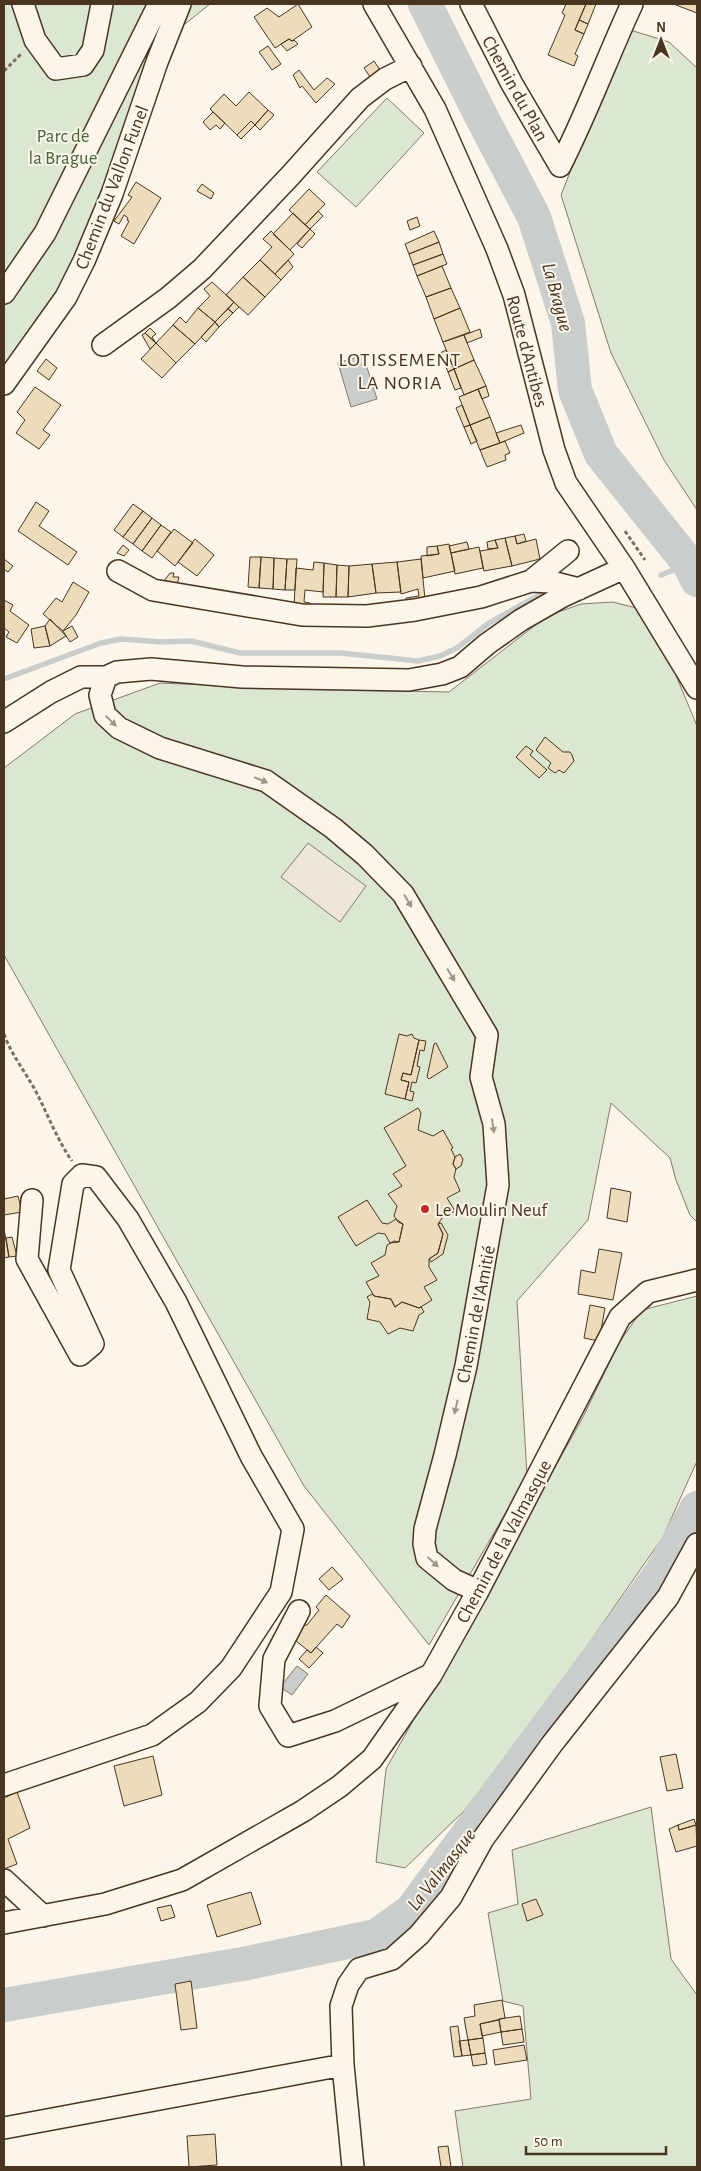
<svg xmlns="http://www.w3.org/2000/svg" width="701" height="2171" font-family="'Alegreya Sans',sans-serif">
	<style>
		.green { fill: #dce7d0; stroke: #887966 }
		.parking { fill: #ede7d9; stroke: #887966 }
		.water { fill: #c9cecd; stroke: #887966 }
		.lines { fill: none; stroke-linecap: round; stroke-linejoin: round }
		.stream { stroke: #c9cecd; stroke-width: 5.5 }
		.river { stroke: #c9cecd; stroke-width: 34 }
		.building { fill: #ecdcbc; stroke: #4a3520 }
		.minor-casing { stroke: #4a3520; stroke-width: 24 }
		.path { stroke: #7f6f5c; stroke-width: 3; stroke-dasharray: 4 2.5; stroke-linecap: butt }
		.minor { stroke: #fbf6e9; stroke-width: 21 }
		.oneway { fill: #a29684 }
		.poi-dot { fill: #c62828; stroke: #fbf6e9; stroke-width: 2 }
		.labels { text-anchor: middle; stroke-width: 4; stroke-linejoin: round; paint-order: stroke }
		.street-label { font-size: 19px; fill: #4a3520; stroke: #fbf6e9 }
		.park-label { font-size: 19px; fill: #436837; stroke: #fbf6e9 }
		.poi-label { font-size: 19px; fill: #4a3520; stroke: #fbf6e9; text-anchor: start }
		.water-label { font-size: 20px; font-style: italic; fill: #4a3520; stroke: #fbf6e9 }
		.neighbourhood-label { font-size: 20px; letter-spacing: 1px; fill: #4a3520; stroke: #fbf6e9 }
	</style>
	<rect width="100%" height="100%" fill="#fbf6e9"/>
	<path class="green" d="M4,4H210L175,32L66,298L4,384Z
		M627,29L669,42L697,68V510L664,460L611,353L561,195Z
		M387,98L424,133L356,207L317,172Z
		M613,602L640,609L675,673L697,726V1222L690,1215L676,1180L670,1158L611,1103L588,1220L517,1301L527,1476L429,1645L304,1486L4,955V768L75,714L160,683L304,689L449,692L547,616L581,604Z
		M697,1296V1461L663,1537L534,1722L464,1811L405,1868L376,1862L386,1769L582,1419L619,1343L642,1310Z
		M651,1807L671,1959L697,1995V2167H463L455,2111L531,2099L523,2006L503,2001L488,1913L518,1904L512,1850Z"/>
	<path class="parking" d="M308,843L366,886L340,922L281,877Z"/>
	<path class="water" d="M363,355L377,399L351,407L338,363Z
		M297,1666L308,1674L292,1695L280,1687Z"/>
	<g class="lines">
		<path class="stream" d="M661,575L689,564
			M4,679L101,643L121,639L162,642L191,641L240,653H341L418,661L440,656L457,648L489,623L541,594"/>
		<path class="river" d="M425,4L480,114L534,217L568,323L575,390L601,454L689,564L697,580
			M4,2005L248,1963L376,1936L411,1911L661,1573L697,1508"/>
	</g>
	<path class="building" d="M298,4L312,27L292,41L289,39L275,48L254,17L267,8L279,17Z
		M566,4H586L575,30L584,34L575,54L578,56L574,66L548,55L565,15L562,13Z
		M586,4H596L588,24L579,20Z
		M677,4H697V13L676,5Z
		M579,20L588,24L584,34L575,30Z
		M289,39L292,41L294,40L298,44L287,51L281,44Z
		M268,46L281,64L272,70L259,52Z
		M374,61L380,70L370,77L364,68Z
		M299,70L314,90L327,78L335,84L316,103L302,86L300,88L293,75Z
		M249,92L268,110L255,125L251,121L237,135L210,109L224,94L236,106Z
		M268,110L274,115L260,130L255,125Z
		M213,112L225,123L220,129L216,125L210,130L203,122Z
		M251,121L255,125L241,139L237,135Z
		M136,182L161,198L134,244L121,236L129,221L127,220L128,218L124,215L119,224L114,221L132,197L128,195Z
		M202,184L214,193L211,199L197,191Z
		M309,189L325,204L305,225L289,210Z
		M318,211L323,216L310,229L305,225Z
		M293,213L310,229L290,250L273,234Z
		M417,217L420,226L410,230L407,221Z
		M310,229L315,234L302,248L297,244Z
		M271,231L294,254L275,274L260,260L272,247L263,239Z
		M434,231L439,242L409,254L405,244Z
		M439,242L443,254L413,265L409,254Z
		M443,254L447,264L417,276L413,265Z
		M260,260L281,280L265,297L243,277Z
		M288,260L293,267L281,280L275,274Z
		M442,266L451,288L426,297L417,276Z
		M243,277L265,297L248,315L226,295Z
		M212,282L234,302L215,322L198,308L210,296L204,289Z
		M451,288L460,308L434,319L426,297Z
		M234,302L239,307L233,313L228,309Z
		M198,308L215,322L195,344L173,325L180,317L186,323Z
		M460,308L470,332L443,342L434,319Z
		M228,309L233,313L219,327L215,322Z
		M215,322L219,327L206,342L201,337Z
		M173,325L195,344L176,363L156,343Z
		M150,328L156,334L152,337L156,343L145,333Z
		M480,329L482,337L467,343L464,335Z
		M145,333L156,343L150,349L142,335Z
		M464,335L474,360L454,369L443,342Z
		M156,343L176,363L162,378L141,359Z
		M446,350L454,369L448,372L440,353Z
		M46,359L57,368L49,380L37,371Z
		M474,360L486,386L464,395L454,369Z
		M454,369L461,388L455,390L448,372Z
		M486,386L489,396L482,399L478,389Z
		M35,387L61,405L43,430L50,435L39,449L16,433L25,420L17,412Z
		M478,389L490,417L470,425L459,397Z
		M462,405L470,425L464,427L456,408Z
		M490,417L500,443L480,450L470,425Z
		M470,425L477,441L471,444L464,427Z
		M521,425L524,433L500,443L496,433Z
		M505,441L510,453L505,455L506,460L487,467L480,450Z
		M36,502L49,511L39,526L77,552L68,565L18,531Z
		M133,504L143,511L123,537L114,530Z
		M143,511L152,518L133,544L123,537Z
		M152,518L161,525L142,551L133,544Z
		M161,525L171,532L152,558L142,551Z
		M174,529L193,543L175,566L157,551Z
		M524,534L526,541L517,544L515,536Z
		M515,536L517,544L536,539L540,559L512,566L505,538Z
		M505,538L512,566L484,571L480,551L498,548L495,540Z
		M195,539L214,555L197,576L178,562Z
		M495,540L498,548L488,549L487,542Z
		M467,542L469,549L451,553L449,546Z
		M449,544L455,571L423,578L421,556L439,554L437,546Z
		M123,545L129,550L124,556L117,553Z
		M437,546L439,554L427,556V547Z
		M479,547L483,568L455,574L451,553Z
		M250,557H261L259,588L248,587Z
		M261,557L274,558L273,589L259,588Z
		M274,558L287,559L285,590L273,589Z
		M4,559L13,566L8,572L4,569Z
		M287,559H297L295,590H285Z
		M421,559L425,599L406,602V598L419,596L418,589L401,594L397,562Z
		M314,562L324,563L323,592L305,590L304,602L310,603V607L294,606L296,568L313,570Z
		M397,562L401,592L376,593L372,564Z
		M324,563L337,565L336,597H323Z
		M372,564L376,593L348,597L349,566Z
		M337,565L349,566L348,597H336Z
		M170,573H174L173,577H179L177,585L163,582Z
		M73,582L89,592L76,615L63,631L43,614L56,598L62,602Z
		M4,600L13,605L10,611L29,625L17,643L6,637L9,632L4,628Z
		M50,619L66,636L50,646L45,626Z
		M45,626L50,646L34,648L31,629Z
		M72,626L78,637L70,642L63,631Z
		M545,737L563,752H570L572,755L574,761L564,773L559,770L555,773L548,768L551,763L536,750Z
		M526,746L533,751L530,755L547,770L539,778L516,757Z
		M399,1034L407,1036L412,1034L414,1038L419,1040L411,1075L403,1073L401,1080L409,1082L405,1099L385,1094Z
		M419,1040L426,1041L424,1051L420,1050L417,1066L420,1067L416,1083L412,1082L410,1091L414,1092L412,1101L405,1099L409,1082L401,1080L403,1073L411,1075Z
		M436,1043L448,1067L429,1079L427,1077L434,1044Z
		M418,1108L421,1113L418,1130L433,1136L443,1130L453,1148L451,1149L455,1157L453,1164L456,1169L454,1177L460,1191L447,1198L455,1211L442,1218L438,1224L443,1234L438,1253L429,1259V1267L437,1280L424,1287L432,1300L419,1308L402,1302L395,1307L391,1299L374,1296L366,1282L379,1276L371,1263L385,1255L387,1245L394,1241L399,1242L403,1224L398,1222L394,1216L397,1206L388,1194L402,1186L393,1174L406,1166L384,1128Z
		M460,1154L463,1159L461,1166L456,1169L453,1164L455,1157Z
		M611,1188L631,1192L627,1222L607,1218Z
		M18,1196L22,1212L4,1215V1199Z
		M367,1200L382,1223L388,1224L396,1219L403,1224L399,1242L390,1243L385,1234L378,1233L356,1246L338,1217Z
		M441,1223L448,1235L443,1254L431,1262L429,1259L438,1253L443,1234L438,1224Z
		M4,1229L9,1257L4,1258Z
		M12,1237L17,1256L9,1257L6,1238Z
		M599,1249L622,1253L613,1300L578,1294L581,1270L595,1273Z
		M372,1294L374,1296L391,1299L395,1307L402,1302L419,1308L421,1307L424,1312L419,1315L413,1331L400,1328L388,1334L380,1322L367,1319L370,1302L367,1297Z
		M590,1305L605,1308L599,1341L584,1338Z
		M332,1567L343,1579L329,1590L319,1579Z
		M326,1595L350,1616L342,1628L337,1624L311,1653L291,1637L299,1626L307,1625L319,1610L316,1607Z
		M316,1647L323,1653L309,1668L299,1659L307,1650L311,1653Z
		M676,1754L683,1788L667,1791L660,1757Z
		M153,1756L162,1795L124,1806L114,1766Z
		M17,1792L30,1828L8,1839L17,1864L4,1869V1798Z
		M694,1819L696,1825L679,1830L678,1825Z
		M678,1825L679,1830L696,1825L697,1846L676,1852L669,1829Z
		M251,1892L261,1924L217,1937L207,1905Z
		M536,1899L543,1915L527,1921L522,1904Z
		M171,1905L175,1917L161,1921L157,1908Z
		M191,1981L197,2028L181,2030L175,1984Z
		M502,2000L505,2018L480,2024L483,2038L468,2040L464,2018L475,2016L474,2005Z
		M520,2016L522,2029L501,2032L499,2019Z
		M499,2020L501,2032L482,2036L480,2024Z
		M458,2026L462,2056L454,2057L450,2027Z
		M522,2029L524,2042L503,2045L501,2032Z
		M483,2038L485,2053L471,2055L468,2040Z
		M468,2040L471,2055L462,2056L459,2041Z
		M524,2045L527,2060L495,2065L493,2050Z
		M485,2053L487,2064L473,2066L471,2055Z
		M215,2134L217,2165L189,2167L187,2136Z
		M448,2146L451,2167H441L438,2147Z"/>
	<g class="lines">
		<g class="minor-casing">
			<path id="minor" d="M23,4L35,40L56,69L83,65L93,50L102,4
				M374,4L435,109L497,249L514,295L554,450L566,483L624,568L697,688
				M471,4L512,84L560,166
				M560,166C587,113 607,58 632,4
				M4,293L45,233L159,4
				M103,345L168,298L202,269L290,176L360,98L385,79L411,66
				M4,384L66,297L84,261L112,194L157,62L180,4
				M118,571L153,590L302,615L367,616L415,610L481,597L531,581L551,582L579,589
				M531,581L568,551
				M106,677L100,695L105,715L119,728L160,748L266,781L333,828L365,855L403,894L487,1035L481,1077L494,1124L498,1185L466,1366L445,1455L425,1529L424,1544L427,1558L454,1580L478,1591
				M4,722L51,692L81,677H106L117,672L151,669L242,677L409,680L442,674L460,667L487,644L521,620L563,596L624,568
				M299,1611L274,1659L270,1706L288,1736L335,1721L428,1676
				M4,1785L152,1735L198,1702L231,1668L281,1592L293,1529L251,1456L176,1302L128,1219L96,1177L82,1175L73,1184L59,1270L93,1344L80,1355L27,1259L32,1200
				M4,1880L43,1916
				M4,1923L105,1904L182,1880L303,1811L340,1786L372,1759L431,1675L478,1591L620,1317L648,1292L697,1280
				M343,2065L353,2167
				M4,2128L343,2065L341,2006L348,1985L359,1969L392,1959L419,1935L451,1897L483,1839L552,1744L668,1597L697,1544"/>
		</g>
		<path class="path" d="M4,71L21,54
			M625,531L645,560
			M4,1034C11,1054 24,1070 34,1088C47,1112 56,1138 72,1161"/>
		<use href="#minor" class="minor"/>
	</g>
	<defs><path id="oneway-solid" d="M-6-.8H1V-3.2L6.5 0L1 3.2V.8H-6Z" transform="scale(1.25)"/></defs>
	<g class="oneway">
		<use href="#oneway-solid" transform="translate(111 721) rotate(44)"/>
		<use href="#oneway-solid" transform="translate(261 780) rotate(22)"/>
		<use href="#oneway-solid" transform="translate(408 901) rotate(59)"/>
		<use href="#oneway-solid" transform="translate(451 975) rotate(59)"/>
		<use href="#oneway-solid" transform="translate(493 1126) rotate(82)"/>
		<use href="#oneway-solid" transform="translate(456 1407) rotate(103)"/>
		<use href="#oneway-solid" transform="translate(433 1562) rotate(43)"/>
	</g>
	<circle class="poi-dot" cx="425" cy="1209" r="5"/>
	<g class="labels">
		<g class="street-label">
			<text transform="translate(516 88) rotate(61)" y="7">Chemin du Plan</text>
			<text transform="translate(111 187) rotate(-69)" y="7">Chemin du Vallon Funel</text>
			<text transform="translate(528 351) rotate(75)" y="7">Route d'Antibes</text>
			<text transform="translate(475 1314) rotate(-79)" y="7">Chemin de l'Amitié</text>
			<text transform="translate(503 1541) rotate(-62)" y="7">Chemin de la Valmasque</text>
		</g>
		<g class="park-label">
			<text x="63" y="142">Parc de<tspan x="63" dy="22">la Brague</tspan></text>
		</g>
		<g class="poi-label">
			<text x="435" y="1216">Le Moulin Neuf</text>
		</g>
		<g class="water-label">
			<text transform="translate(558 297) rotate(75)" y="7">La Brague</text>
			<text transform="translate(441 1869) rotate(-52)" y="7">La Valmasque</text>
		</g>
		<g class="neighbourhood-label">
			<text x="400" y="366">LOTISSEMENT<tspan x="400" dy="23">LA NORIA</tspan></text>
		</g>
	</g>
	<rect width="701" height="2171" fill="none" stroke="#4a3520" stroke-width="10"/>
	<g transform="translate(661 40)" stroke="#fbf6e9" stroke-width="4" paint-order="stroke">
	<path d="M0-4L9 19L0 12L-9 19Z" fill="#4a3520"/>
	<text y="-8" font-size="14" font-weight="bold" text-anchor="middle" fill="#4a3520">N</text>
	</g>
	<path d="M526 2146v8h140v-8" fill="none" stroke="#4a3520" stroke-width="2.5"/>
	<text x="534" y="2146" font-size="15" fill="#4a3520" stroke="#fbf6e9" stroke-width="4" paint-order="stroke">50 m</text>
</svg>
